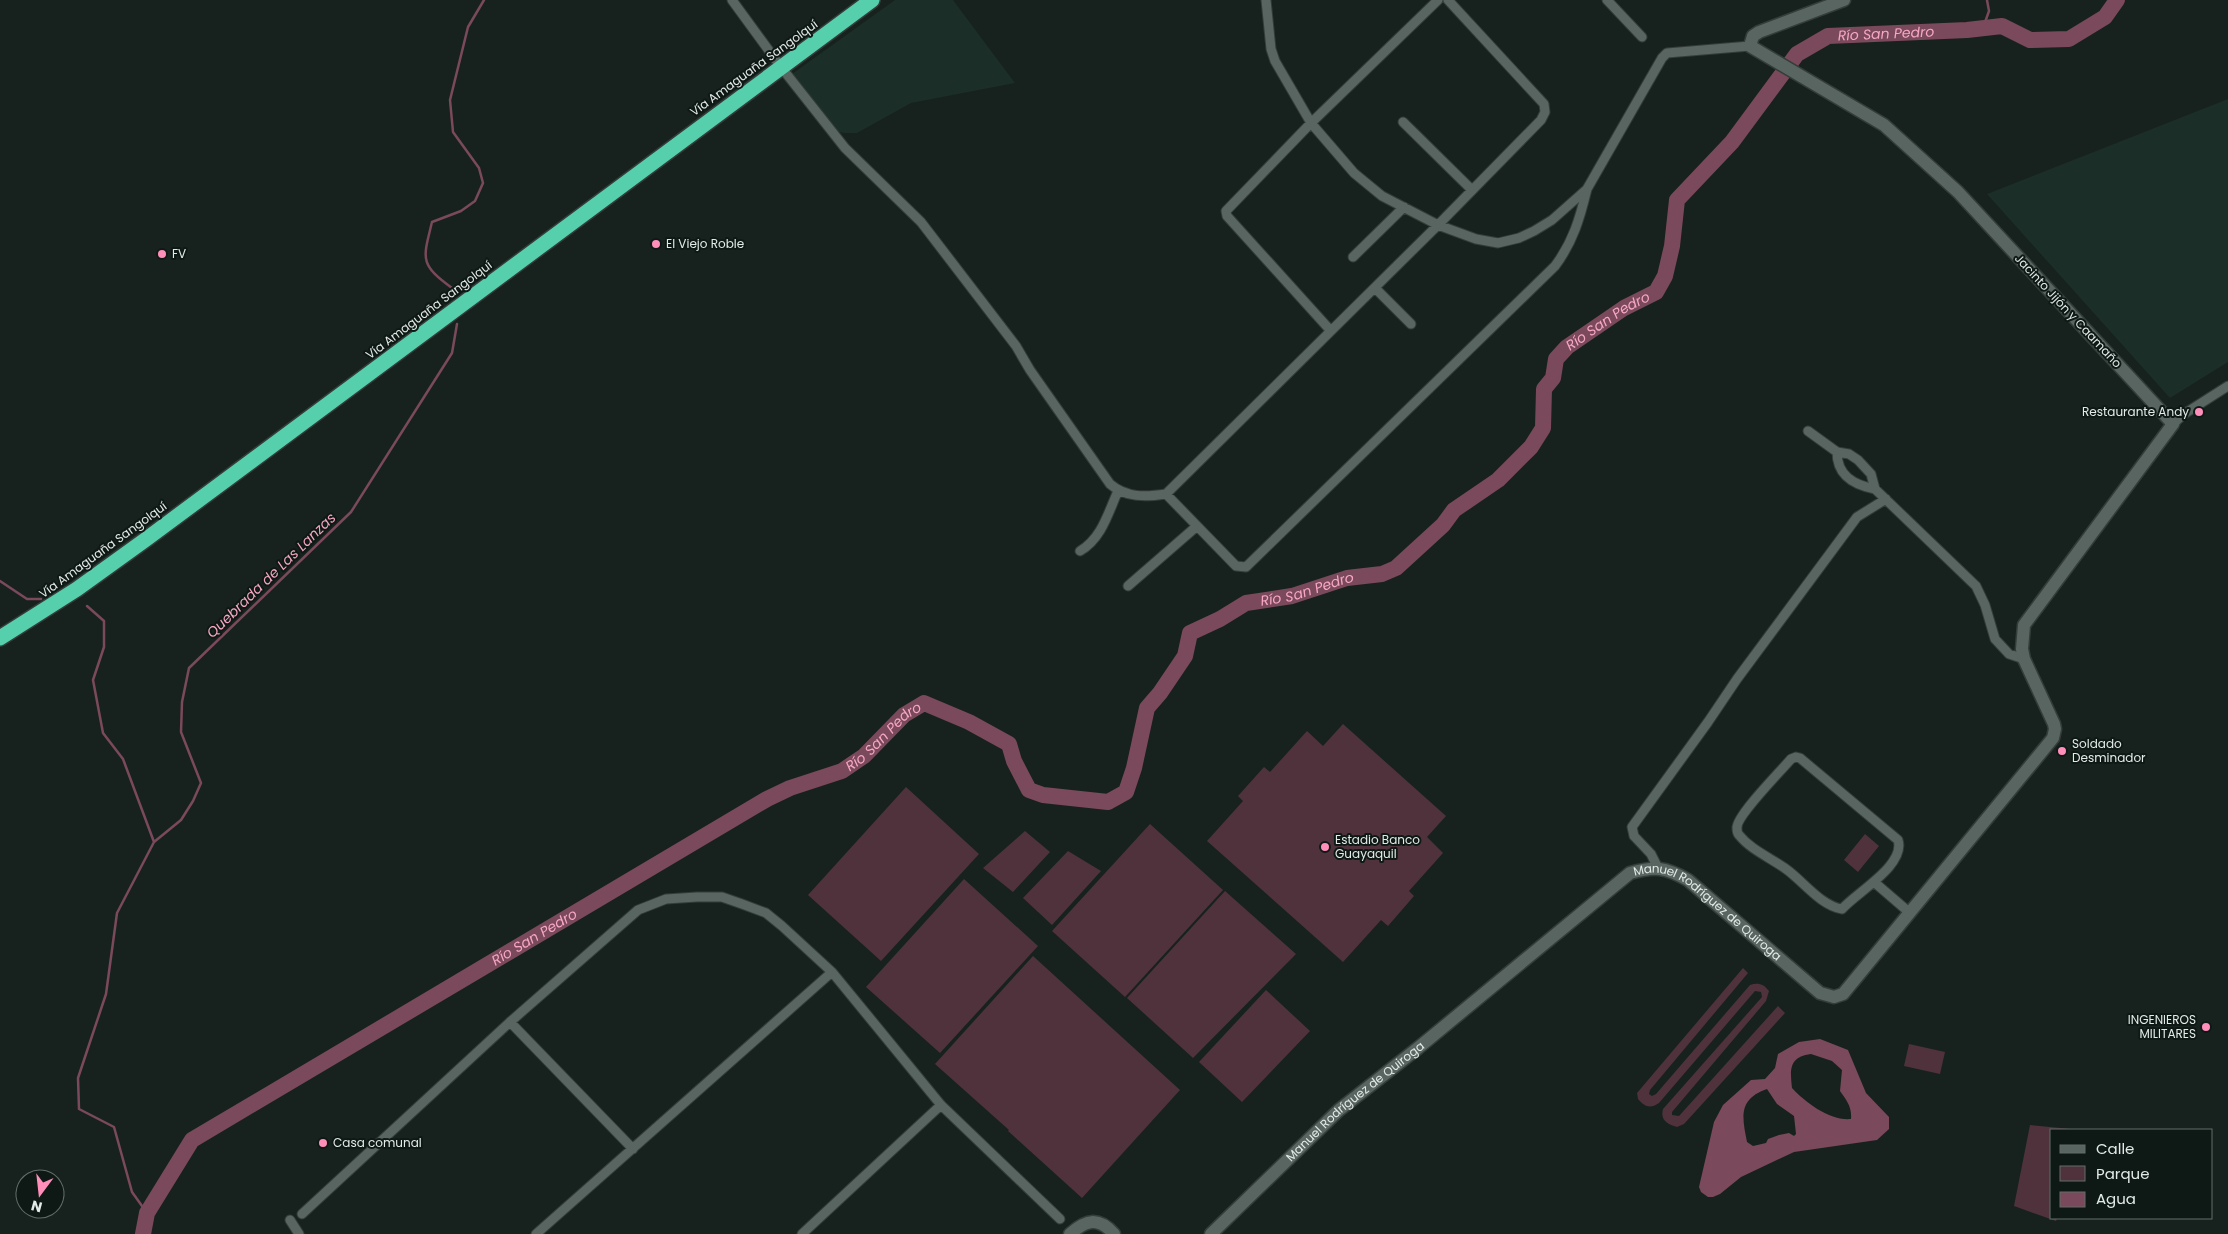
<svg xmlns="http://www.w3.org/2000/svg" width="2228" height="1234" font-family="Poppins,sans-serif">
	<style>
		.built { fill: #1b2e28 }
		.green { fill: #4f323c }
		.water { fill: #7a495b; fill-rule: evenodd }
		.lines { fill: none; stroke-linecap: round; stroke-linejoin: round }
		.stream { stroke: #7a495b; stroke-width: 2.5 }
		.river { stroke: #7a495b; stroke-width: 16 }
		.street-casing { stroke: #343d39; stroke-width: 11 }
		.secondary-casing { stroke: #343d39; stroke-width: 15 }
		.highway-casing { stroke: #343d39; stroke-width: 18 }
		.street { stroke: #586560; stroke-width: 9 }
		.secondary { stroke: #586560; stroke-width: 12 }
		.highway { stroke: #56cfac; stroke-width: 15 }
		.poi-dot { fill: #ff8eba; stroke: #0e1915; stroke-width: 2 }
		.labels { text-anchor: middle; stroke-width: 4; stroke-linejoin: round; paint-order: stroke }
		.street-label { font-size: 12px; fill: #e3eae7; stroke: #0e1915 }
		.poi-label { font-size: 12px; fill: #e3eae7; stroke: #0e1915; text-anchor: start }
		.water-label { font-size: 14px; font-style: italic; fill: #f7a7c4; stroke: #0e1915 }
	</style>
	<rect width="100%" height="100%" fill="#17221e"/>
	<path class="built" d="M895,0H953L1015,83L911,103L857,133H844L835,131L792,74Z
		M2228,99V362L2170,398L1987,194Z"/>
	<path class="green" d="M1343,724L1446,816L1427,837L1443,853L1409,891L1414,896L1388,926L1381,920L1343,962L1207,841L1243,801L1238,796L1264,767L1270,772L1307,731L1323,746Z
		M906,787L979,854L881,961L808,895Z
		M1150,824L1223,890L1125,997L1052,931Z
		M1025,831L1050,852L1013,892L983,868Z
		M1865,834L1879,846L1858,872L1844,860Z
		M1068,851L1101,871L1052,925L1023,898Z
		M964,879L1038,946L940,1053L866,987Z
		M1225,891L1296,954L1193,1058L1127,998Z
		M1033,956L1180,1090L1082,1198L1008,1131L1079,1053L1009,1130L935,1064Z
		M1743,968L1748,973L1650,1090L1649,1094L1652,1096L1656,1094L1750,985C1758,982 1764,984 1769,991L1766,1001L1672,1112V1115L1679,1116L1778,1006L1785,1013L1684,1124L1677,1127C1667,1124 1660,1120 1663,1109L1762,997L1761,992L1755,991L1659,1103C1650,1109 1645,1107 1638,1099L1637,1093Z
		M1266,990L1310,1031L1242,1102L1199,1062Z
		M1909,1044L1945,1052L1940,1074L1904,1066Z
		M2030,1125L2081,1130H2052V1218H2057L2056,1221L2014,1206Z"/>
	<path class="water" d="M1820,1039L1848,1050L1866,1093L1889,1117V1129L1877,1140L1794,1152L1741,1177L1720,1194L1713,1197H1708L1701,1192L1699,1187L1714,1122L1723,1105L1751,1080L1765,1079L1775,1068L1778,1054L1799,1042ZM1811,1054L1832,1061L1842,1070L1840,1091C1847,1101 1852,1107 1851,1119C1830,1121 1806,1103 1792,1088C1790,1069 1789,1057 1811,1054ZM1767,1089L1777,1104L1794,1116L1796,1134L1794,1136L1789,1133L1779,1135L1768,1139L1766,1143L1753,1146L1747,1142C1742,1117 1738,1099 1767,1089Z"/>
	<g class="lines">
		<path class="stream" d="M1983,28L1989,11L1987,0
			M452,288C419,264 423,259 432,222L461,211L475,201L483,183L479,168L453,132L450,100L468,27L484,0
			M0,581L27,599H41
			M87,606L104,621V647L93,680L103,733L123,759L154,842
			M147,1213L132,1192L114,1127L79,1109L78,1078L106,994L117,913L154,842L181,820L193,801L201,783L181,732L182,702L189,668L351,512L452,353L457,324"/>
		<path class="river" id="s1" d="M143,1234L147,1213L192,1140L767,799L790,788L842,771L864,756L904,715L924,703L969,722L1009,744L1014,761L1029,790L1043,795L1108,802L1126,792L1134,768L1147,708L1160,693L1185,656L1190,633L1220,619L1246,603L1292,596L1347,578L1382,574L1396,568L1443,525L1454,510L1498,480L1531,447L1543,428L1544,389L1553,378L1556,359L1567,347L1624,308L1656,292L1665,276L1672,246L1677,200L1732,142L1797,54L1828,36L1967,30L2002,26L2030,40L2069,39L2105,17L2117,0"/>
		<g class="street-casing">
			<path id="street" d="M732,0L781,67L845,148L921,222L1016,346L1030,370L1110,484C1126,498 1146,497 1166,494L1438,225L1541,120L1545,112L1544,104L1448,0
				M1266,0L1271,49L1275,61L1311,123L1354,173L1382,196L1438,225L1476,239L1498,243L1519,238L1534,231L1552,220L1587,189L1662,58L1667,53L1750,46
				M1607,0L1642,37
				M1403,122L1472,190
				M1353,257L1404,207
				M1375,288L1411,324
				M1331,331L1227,216L1226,211L1311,123L1438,0
				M2173,424L2184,414L2228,386
				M1808,431L1837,452L1849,454L1858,460L1871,474L1875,489L1976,586L1985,605L1995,639L2009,654L2024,659
				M1837,452C1837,476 1854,485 1875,489
				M1166,494L1236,566L1246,567L1555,266C1573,242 1580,218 1587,189
				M1080,551C1102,538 1108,513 1118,491
				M1128,586L1197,526
				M1796,757L1800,758L1898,840C1906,865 1857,892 1842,909C1821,906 1803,881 1786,869C1771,858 1751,850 1739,835C1737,833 1737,831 1737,828C1736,816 1781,771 1791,759Z
				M1658,868L1651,854L1634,836L1632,827L1708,722L1737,679L1857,517L1886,499
				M1874,882L1910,913
				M510,1022L633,1149
				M302,1214L510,1022L638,910L666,899L697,897H722L742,904L766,913L782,926L832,972L941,1105L1060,1219
				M290,1220L299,1234
				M536,1234L832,972
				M802,1234L941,1105"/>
		</g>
		<g class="secondary-casing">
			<g id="secondary">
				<path d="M1070,1234C1087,1219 1099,1217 1114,1234"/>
				<path id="s2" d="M1211,1234L1339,1110L1418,1048L1630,873C1655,866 1665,867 1688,880L1820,993L1834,997L1843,994L2053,738L2055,729L2054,724L2024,659L2022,649L2024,625L2173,424L1958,192L1884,125L1750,46L1753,36L1759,32L1844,0"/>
			</g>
		</g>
		<g class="highway-casing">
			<path id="highway" d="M0,638L77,589L145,540L872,0"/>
		</g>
		<use href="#street" class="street"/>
		<use href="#secondary" class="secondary"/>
		<use href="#highway" class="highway"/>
	</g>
	<g class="poi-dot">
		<circle cx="656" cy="244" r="5"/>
		<circle cx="162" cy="254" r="5"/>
		<circle cx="2199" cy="412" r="5"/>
		<circle cx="2062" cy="751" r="5"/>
		<circle cx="1325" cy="847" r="5"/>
		<circle cx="2206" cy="1027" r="5"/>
		<circle cx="323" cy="1143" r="5"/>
	</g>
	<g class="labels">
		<g class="street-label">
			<text transform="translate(754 68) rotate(-36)" y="4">Vía Amaguaña Sangolquí</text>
			<text transform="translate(429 310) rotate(-37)" y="4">Vía Amaguaña Sangolquí</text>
			<text transform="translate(2068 311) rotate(47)" y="4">Jacinto Jijón y Caamaño</text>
			<text transform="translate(103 550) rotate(-36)" y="4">Vía Amaguaña Sangolquí</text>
			<text dy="4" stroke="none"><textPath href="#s2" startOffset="646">Manuel Rodríguez de Quiroga</textPath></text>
			<text dy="4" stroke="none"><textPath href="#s2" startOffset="196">Manuel Rodríguez de Quiroga</textPath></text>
		</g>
		<g class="poi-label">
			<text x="666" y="248">El Viejo Roble</text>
			<text x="172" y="258">FV</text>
			<text x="2189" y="416" text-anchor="end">Restaurante Andy</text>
			<text x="2072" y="748">Soldado<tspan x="2072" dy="14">Desminador</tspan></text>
			<text x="1335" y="844">Estadio Banco<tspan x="1335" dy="14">Guayaquil</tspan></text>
			<text x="2196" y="1024" text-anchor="end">INGENIEROS<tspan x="2196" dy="14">MILITARES</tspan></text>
			<text x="333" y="1147">Casa comunal</text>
		</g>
		<g class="water-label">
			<text dy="5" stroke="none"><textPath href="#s1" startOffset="2379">Río San Pedro</textPath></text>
			<text dy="5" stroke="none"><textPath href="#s1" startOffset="1944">Río San Pedro</textPath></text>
			<text transform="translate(271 575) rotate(-44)" y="5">Quebrada de Las Lanzas</text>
			<text dy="5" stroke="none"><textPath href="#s1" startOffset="1510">Río San Pedro</textPath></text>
			<text dy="5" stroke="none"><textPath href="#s1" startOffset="910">Río San Pedro</textPath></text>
			<text dy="5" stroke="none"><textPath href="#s1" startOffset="505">Río San Pedro</textPath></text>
		</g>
	</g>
	<rect x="2050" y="1129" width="162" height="90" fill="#0e1915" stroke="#636d69"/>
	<rect x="2060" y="1145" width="25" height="8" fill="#586560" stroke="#636d69"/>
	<text x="2096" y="1154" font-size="15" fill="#e3eae7">Calle</text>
	<rect x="2060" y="1166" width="25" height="15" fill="#4f323c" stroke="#636d69"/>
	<text x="2096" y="1179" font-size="15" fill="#e3eae7">Parque</text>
	<rect x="2060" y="1192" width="25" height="15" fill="#7a495b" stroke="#636d69"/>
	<text x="2096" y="1204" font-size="15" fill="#e3eae7">Agua</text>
	<g transform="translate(40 1194) rotate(195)"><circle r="24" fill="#0e1915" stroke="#636d69"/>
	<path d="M0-4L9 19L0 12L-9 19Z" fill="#ff8eba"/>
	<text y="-8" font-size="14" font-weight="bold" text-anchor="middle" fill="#e3eae7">N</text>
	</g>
</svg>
